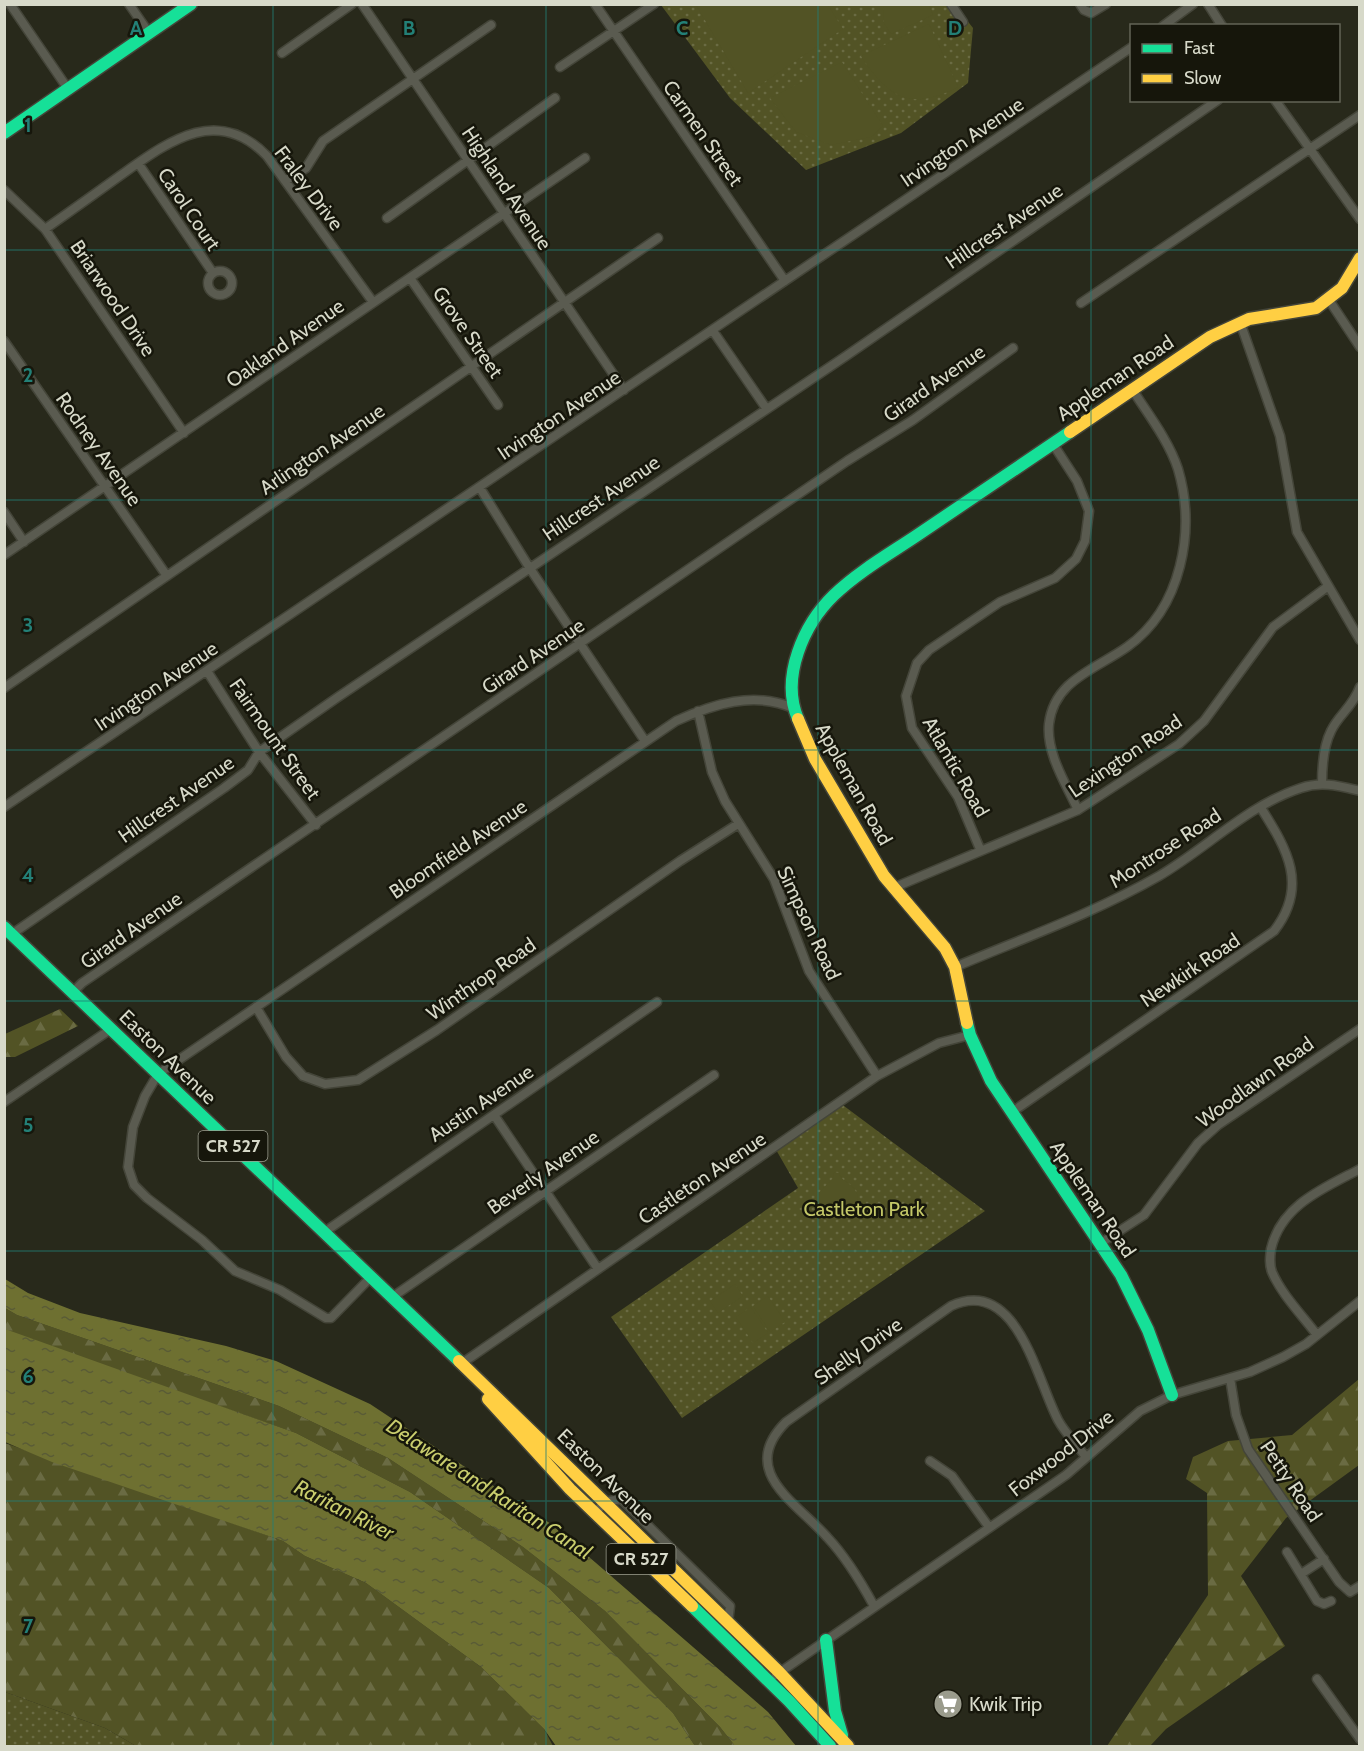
<svg xmlns="http://www.w3.org/2000/svg" width="1364" height="1751" font-family="Cabin,sans-serif">
	<style>
		.green { fill: url(#green-dots) }
		.forest { fill: url(#forest-firs) }
		.pitch { fill: #525325 }
		.water { fill: url(#water-ripples) }
		.lines { fill: none; stroke-linecap: round; stroke-linejoin: round }
		.street-casing { stroke: #444539; stroke-width: 11 }
		.fast-casing { stroke: #444539; stroke-width: 15 }
		.slow-casing { stroke: #444539; stroke-width: 15 }
		.street { stroke: #5a5b50; stroke-width: 8 }
		.fast { stroke: #16e098; stroke-width: 12 }
		.slow { stroke: #ffcf43; stroke-width: 12 }
		.grid { fill: none; stroke: #238077; stroke-width: 1.5; stroke-opacity: 0.55 }
		.labels { text-anchor: middle; stroke-width: 5; stroke-linejoin: round; paint-order: stroke }
		.shield { fill: #16160b; stroke: #9d9e90; stroke-width: 1.5 }
		.shield-label { font-size: 18px; font-weight: bold; fill: #d7d9c9 }
		.street-label { font-size: 20px; fill: #d7d9c9; stroke: #16160b }
		.park-label { font-size: 20px; fill: #c4c868; stroke: #16160b }
		.poi-label { font-size: 20px; fill: #d7d9c9; stroke: #16160b; text-anchor: start }
		.water-label { font-size: 21px; font-style: italic; fill: #c9cd6d; stroke: #16160b }
		.grid-label { font-size: 20px; text-anchor: middle; font-weight: bold; fill: #238077; stroke: #16160b; stroke-width: 5; stroke-linejoin: round; paint-order: stroke }
	</style>
	<defs>
		<pattern id="green-dots" width="8" height="8" patternUnits="userSpaceOnUse" patternTransform="scale(1.5)"><rect width="8" height="8" fill="#525325"/><path d="M2 2h.1M6 6h.1" fill="none" stroke="#6a6b43" stroke-width="1.8" stroke-linecap="round"/></pattern>
		<pattern id="forest-firs" width="22" height="20" patternUnits="userSpaceOnUse" patternTransform="scale(1.5)"><rect width="22" height="20" fill="#525325"/><path d="M5 1l3.5 6h-7zM16 11l3.5 6h-7z" fill="#6a6b43"/></pattern>
		<pattern id="water-ripples" width="26" height="14" patternUnits="userSpaceOnUse" patternTransform="scale(1.5)"><rect width="26" height="14" fill="#6e7031"/><path d="M2 4q2-2 4 0t4 0M15 11q2-2 4 0t4 0" fill="none" stroke="#595b36"/></pattern>
	</defs>
	<rect width="100%" height="100%" fill="#28291b"/>
	<path class="green" d="M661,5H955L973,28L968,83L901,133L806,170L730,98Z
		M840,1103L985,1211L682,1418L611,1317L798,1188L775,1148Z
		M5,1692L105,1728L136,1746H5Z"/>
	<path class="forest" d="M60,1009L78,1026L15,1057H5V1034Z
		M5,1308L17,1315L279,1406L388,1458L523,1547L605,1611L720,1727L735,1746H695L673,1713L549,1588L410,1492L296,1433L10,1333L5,1329Z
		M1359,1379V1465L1286,1518L1241,1576L1285,1646L1166,1729L1150,1746H1107L1208,1595L1207,1493L1186,1479L1193,1457L1228,1441L1292,1435Z
		M5,1443L283,1541L305,1556L366,1583L481,1667L544,1729L553,1746H136L105,1728L5,1692Z"/>
	<path class="pitch" d="M696,5H828L843,29L748,93Z
		M883,5H929L933,15L891,34L884,23Z
		M929,24L958,87C910,112 888,97 861,56Z
		M842,62L883,126L871,137L831,145L796,132L770,98Z
		M834,1172L839,1173C842,1182 850,1182 855,1190C867,1209 838,1216 824,1212L815,1197L833,1178Z
		M735,1284L743,1296L718,1313L710,1301Z
		M768,1296L785,1322L770,1332L753,1306Z
		M751,1307L768,1333L753,1343L736,1317Z"/>
	<path class="water" d="M5,1279L28,1293L80,1313L226,1346L276,1361L370,1404L551,1524L768,1712L796,1746H735L720,1727L605,1611L523,1547L388,1458L279,1406L17,1315L5,1308Z
		M5,1329L296,1433L410,1492L549,1588L673,1713L695,1746H556L544,1729L481,1667L366,1583L305,1556L283,1541L52,1462L5,1442Z"/>
	<g class="lines">
		<g class="street-casing">
			<path id="street" d="M10,4L68,89
				M129,4L149,33
				M362,4L624,390
				M595,4L785,281
				M951,4L963,22
				M1080,4L1084,10L1091,13L1106,4
				M1208,4L1222,26
				M1163,26L1193,4
				M282,53L352,4
				M560,67L654,4
				M1275,100L1360,219
				M138,163L213,273
				M285,181L306,168L323,141L491,25
				M4,190L45,229L184,433
				M387,218L555,98
				M45,229C71,211 96,193 121,175C168,142 217,104 267,156L373,302
				M208 283a12 12 0 1 1 24 0a12 12 0 1 1-24 0Z
				M410,278L498,405
				M1329,300L1360,347
				M1081,303L1360,115
				M1240,322L1280,436L1297,532L1360,640
				M713,331L766,408
				M4,341L167,576
				M480,488L529,567L645,741
				M4,512L24,542
				M4,555L585,158
				M207,671L259,752L316,825
				M4,688L658,238
				M698,711L712,772L725,801L774,879L809,971L877,1076
				M1322,784C1322,767 1323,747 1331,731C1339,714 1352,708 1360,687
				M4,807L1132,47
				M1078,810C1066,784 1046,753 1049,724C1054,680 1096,669 1127,647C1182,608 1196,530 1178,469C1169,441 1148,414 1132,389
				M980,849L958,797L912,728L906,696L917,663L929,650L1000,602L1055,578L1076,559L1085,541L1089,511L1077,481L1053,444
				M893,888L1078,810L1179,744L1204,721L1273,627L1327,587
				M12,934L224,788L248,770L259,752L338,697L846,356L1218,100
				M955,967C1024,938 1094,913 1159,876C1207,848 1248,805 1301,788C1322,781 1339,786 1360,791
				M72,993L82,983C337,810 592,634 847,461L913,420L1013,348
				M256,1007L286,1057L303,1076L325,1084L358,1080L437,1030L680,861L738,824
				M4,1102L111,1029
				M1012,1112L1274,931C1309,886 1287,849 1261,808
				M494,1115L598,1269
				M323,1233L657,1002
				M1101,1243L1144,1215L1198,1143L1218,1125L1360,1029
				M370,1278L331,1318H326L280,1290L235,1271L202,1240L147,1198L134,1185L128,1167L133,1127L145,1096L158,1074L676,721C713,704 754,691 793,708
				M391,1298L714,1075
				M1317,1335C1302,1315 1282,1295 1272,1272C1269,1264 1270,1257 1271,1249C1281,1205 1324,1188 1360,1169
				M461,1364L877,1076L939,1043L970,1035
				M1230,1378L1236,1415L1248,1449L1339,1582L1350,1592L1360,1586
				M930,1461L952,1476L989,1527
				M595,1513L605,1502L621,1499L730,1606L728,1622
				M1287,1552L1317,1601L1324,1604L1331,1601
				M1301,1574L1324,1559
				M874,1606C861,1582 846,1557 827,1537C796,1502 737,1471 786,1422L951,1306C1017,1276 1036,1378 1058,1420C1065,1433 1077,1445 1086,1457
				M776,1675L1066,1475L1140,1411L1172,1395L1250,1372L1283,1357L1306,1344L1360,1301
				M1317,1679L1360,1739"/>
		</g>
		<g class="fast-casing">
			<path id="fast" d="M4,133L191,4
				M798,719C780,677 804,624 834,595C859,571 891,553 919,534C970,500 1020,466 1070,432
				M4,927L459,1361
				M967,1023L970,1035L991,1081L1121,1275L1148,1330L1172,1395
				M692,1606L789,1701L830,1746
				M826,1640L835,1711L842,1735"/>
		</g>
		<g class="slow-casing">
			<path id="slow" d="M1070,432L1210,337L1249,319L1316,308L1342,288L1360,258
				M798,719L815,759L884,876L945,948L955,967L967,1023
				M459,1361L779,1672L848,1746
				M488,1399L570,1489L692,1606"/>
		</g>
		<use href="#street" class="street"/>
		<use href="#fast" class="fast"/>
		<use href="#slow" class="slow"/>
	</g>
	<path class="grid" d="M273,4V1746M546,4V1746M818,4V1746M1091,4V1746M4,250H1360M4,500H1360M4,750H1360M4,1001H1360M4,1251H1360M4,1501H1360"/>
	<defs>
		<g id="supermarket-disc" transform="scale(1.5)"><circle r="9.5" fill="#9a9b8c" stroke="#16160b"/><path d="M-6-5.5h2.5l.6 2H6L4.5 2H-2.5L-4.4-4H-6ZM-1.5 3.2a1.3 1.3 0 1 0 .1 0ZM3 3.2a1.3 1.3 0 1 0 .1 0Z" fill="#fff"/></g>
	</defs>
	<g fill-rule="evenodd">
		<use href="#supermarket-disc" x="948" y="1704"/>
	</g>
	<g class="labels">
		<g class="shield">
			<rect x="198.5" y="1131" width="69" height="30" rx="4.5"/>
			<rect x="606.5" y="1544" width="69" height="30" rx="4.5"/>
		</g>
		<g class="shield-label">
			<text x="233" y="1152">CR 527</text>
			<text x="641" y="1565">CR 527</text>
		</g>
		<g class="street-label">
			<text transform="translate(703 133) rotate(55)" y="7">Carmen Street</text>
			<text transform="translate(962 142) rotate(-34)" y="7">Irvington Avenue</text>
			<text transform="translate(309 188) rotate(53)" y="7">Fraley Drive</text>
			<text transform="translate(507 188) rotate(56)" y="7">Highland Avenue</text>
			<text transform="translate(189 209) rotate(56)" y="7">Carol Court</text>
			<text transform="translate(1004 226) rotate(-34)" y="7">Hillcrest Avenue</text>
			<text transform="translate(113 298) rotate(56)" y="7">Briarwood Drive</text>
			<text transform="translate(468 332) rotate(55)" y="7">Grove Street</text>
			<text transform="translate(285 343) rotate(-35)" y="7">Oakland Avenue</text>
			<text transform="translate(1115 378) rotate(-34)" y="7">Appleman Road</text>
			<text transform="translate(934 383) rotate(-35)" y="7">Girard Avenue</text>
			<text transform="translate(559 415) rotate(-34)" y="7">Irvington Avenue</text>
			<text transform="translate(99 449) rotate(55)" y="7">Rodney Avenue</text>
			<text transform="translate(322 449) rotate(-34)" y="7">Arlington Avenue</text>
			<text transform="translate(601 498) rotate(-34)" y="7">Hillcrest Avenue</text>
			<text transform="translate(533 656) rotate(-34)" y="7">Girard Avenue</text>
			<text transform="translate(156 686) rotate(-34)" y="7">Irvington Avenue</text>
			<text transform="translate(275 739) rotate(55)" y="7">Fairmount Street</text>
			<text transform="translate(1125 756) rotate(-34)" y="7">Lexington Road</text>
			<text transform="translate(956 767) rotate(60)" y="7">Atlantic Road</text>
			<text transform="translate(854 784) rotate(61)" y="7">Appleman Road</text>
			<text transform="translate(176 799) rotate(-35)" y="7">Hillcrest Avenue</text>
			<text transform="translate(1165 848) rotate(-33)" y="7">Montrose Road</text>
			<text transform="translate(458 849) rotate(-34)" y="7">Bloomfield Avenue</text>
			<text transform="translate(809 923) rotate(65)" y="7">Simpson Road</text>
			<text transform="translate(131 930) rotate(-35)" y="7">Girard Avenue</text>
			<text transform="translate(1190 970) rotate(-34)" y="7">Newkirk Road</text>
			<text transform="translate(481 979) rotate(-35)" y="7">Winthrop Road</text>
			<text transform="translate(168 1057) rotate(44)" y="7">Easton Avenue</text>
			<text transform="translate(1255 1082) rotate(-36)" y="7">Woodlawn Road</text>
			<text transform="translate(481 1103) rotate(-34)" y="7">Austin Avenue</text>
			<text transform="translate(543 1172) rotate(-35)" y="7">Beverly Avenue</text>
			<text transform="translate(702 1178) rotate(-34)" y="7">Castleton Avenue</text>
			<text transform="translate(1093 1199) rotate(56)" y="7">Appleman Road</text>
			<text transform="translate(858 1351) rotate(-35)" y="7">Shelly Drive</text>
			<text transform="translate(1061 1453) rotate(-38)" y="7">Foxwood Drive</text>
			<text transform="translate(606 1476) rotate(44)" y="7">Easton Avenue</text>
			<text transform="translate(1291 1481) rotate(56)" y="7">Petty Road</text>
		</g>
		<g class="park-label">
			<text x="864" y="1216">Castleton Park</text>
		</g>
		<g class="poi-label">
			<text x="969" y="1711">Kwik Trip</text>
		</g>
		<g class="water-label">
			<text transform="translate(489 1489) rotate(33)" y="7">Delaware and Raritan Canal</text>
			<text transform="translate(344 1510) rotate(27)" y="7">Raritan River</text>
		</g>
	</g>
	<g class="grid-label">
		<text x="136" y="35">A</text>
		<text x="409" y="35">B</text>
		<text x="682" y="35">C</text>
		<text x="955" y="35">D</text>
		<text x="28" y="132">1</text>
		<text x="28" y="382">2</text>
		<text x="28" y="632">3</text>
		<text x="28" y="882">4</text>
		<text x="28" y="1132">5</text>
		<text x="28" y="1383">6</text>
		<text x="28" y="1633">7</text>
	</g>
	<rect width="1364" height="1751" fill="none" stroke="#d7d9c9" stroke-width="12"/>
	<rect x="1130" y="24" width="210" height="78" fill="#16160b" stroke="#636457" stroke-width="1.5"/>
	<rect x="1142" y="44" width="30" height="9" fill="#16e098" stroke="#636457" stroke-width="1.5"/>
	<text x="1184" y="54" font-size="18" fill="#d7d9c9">Fast</text>
	<rect x="1142" y="74" width="30" height="9" fill="#ffcf43" stroke="#636457" stroke-width="1.5"/>
	<text x="1184" y="84" font-size="18" fill="#d7d9c9">Slow</text>
</svg>
